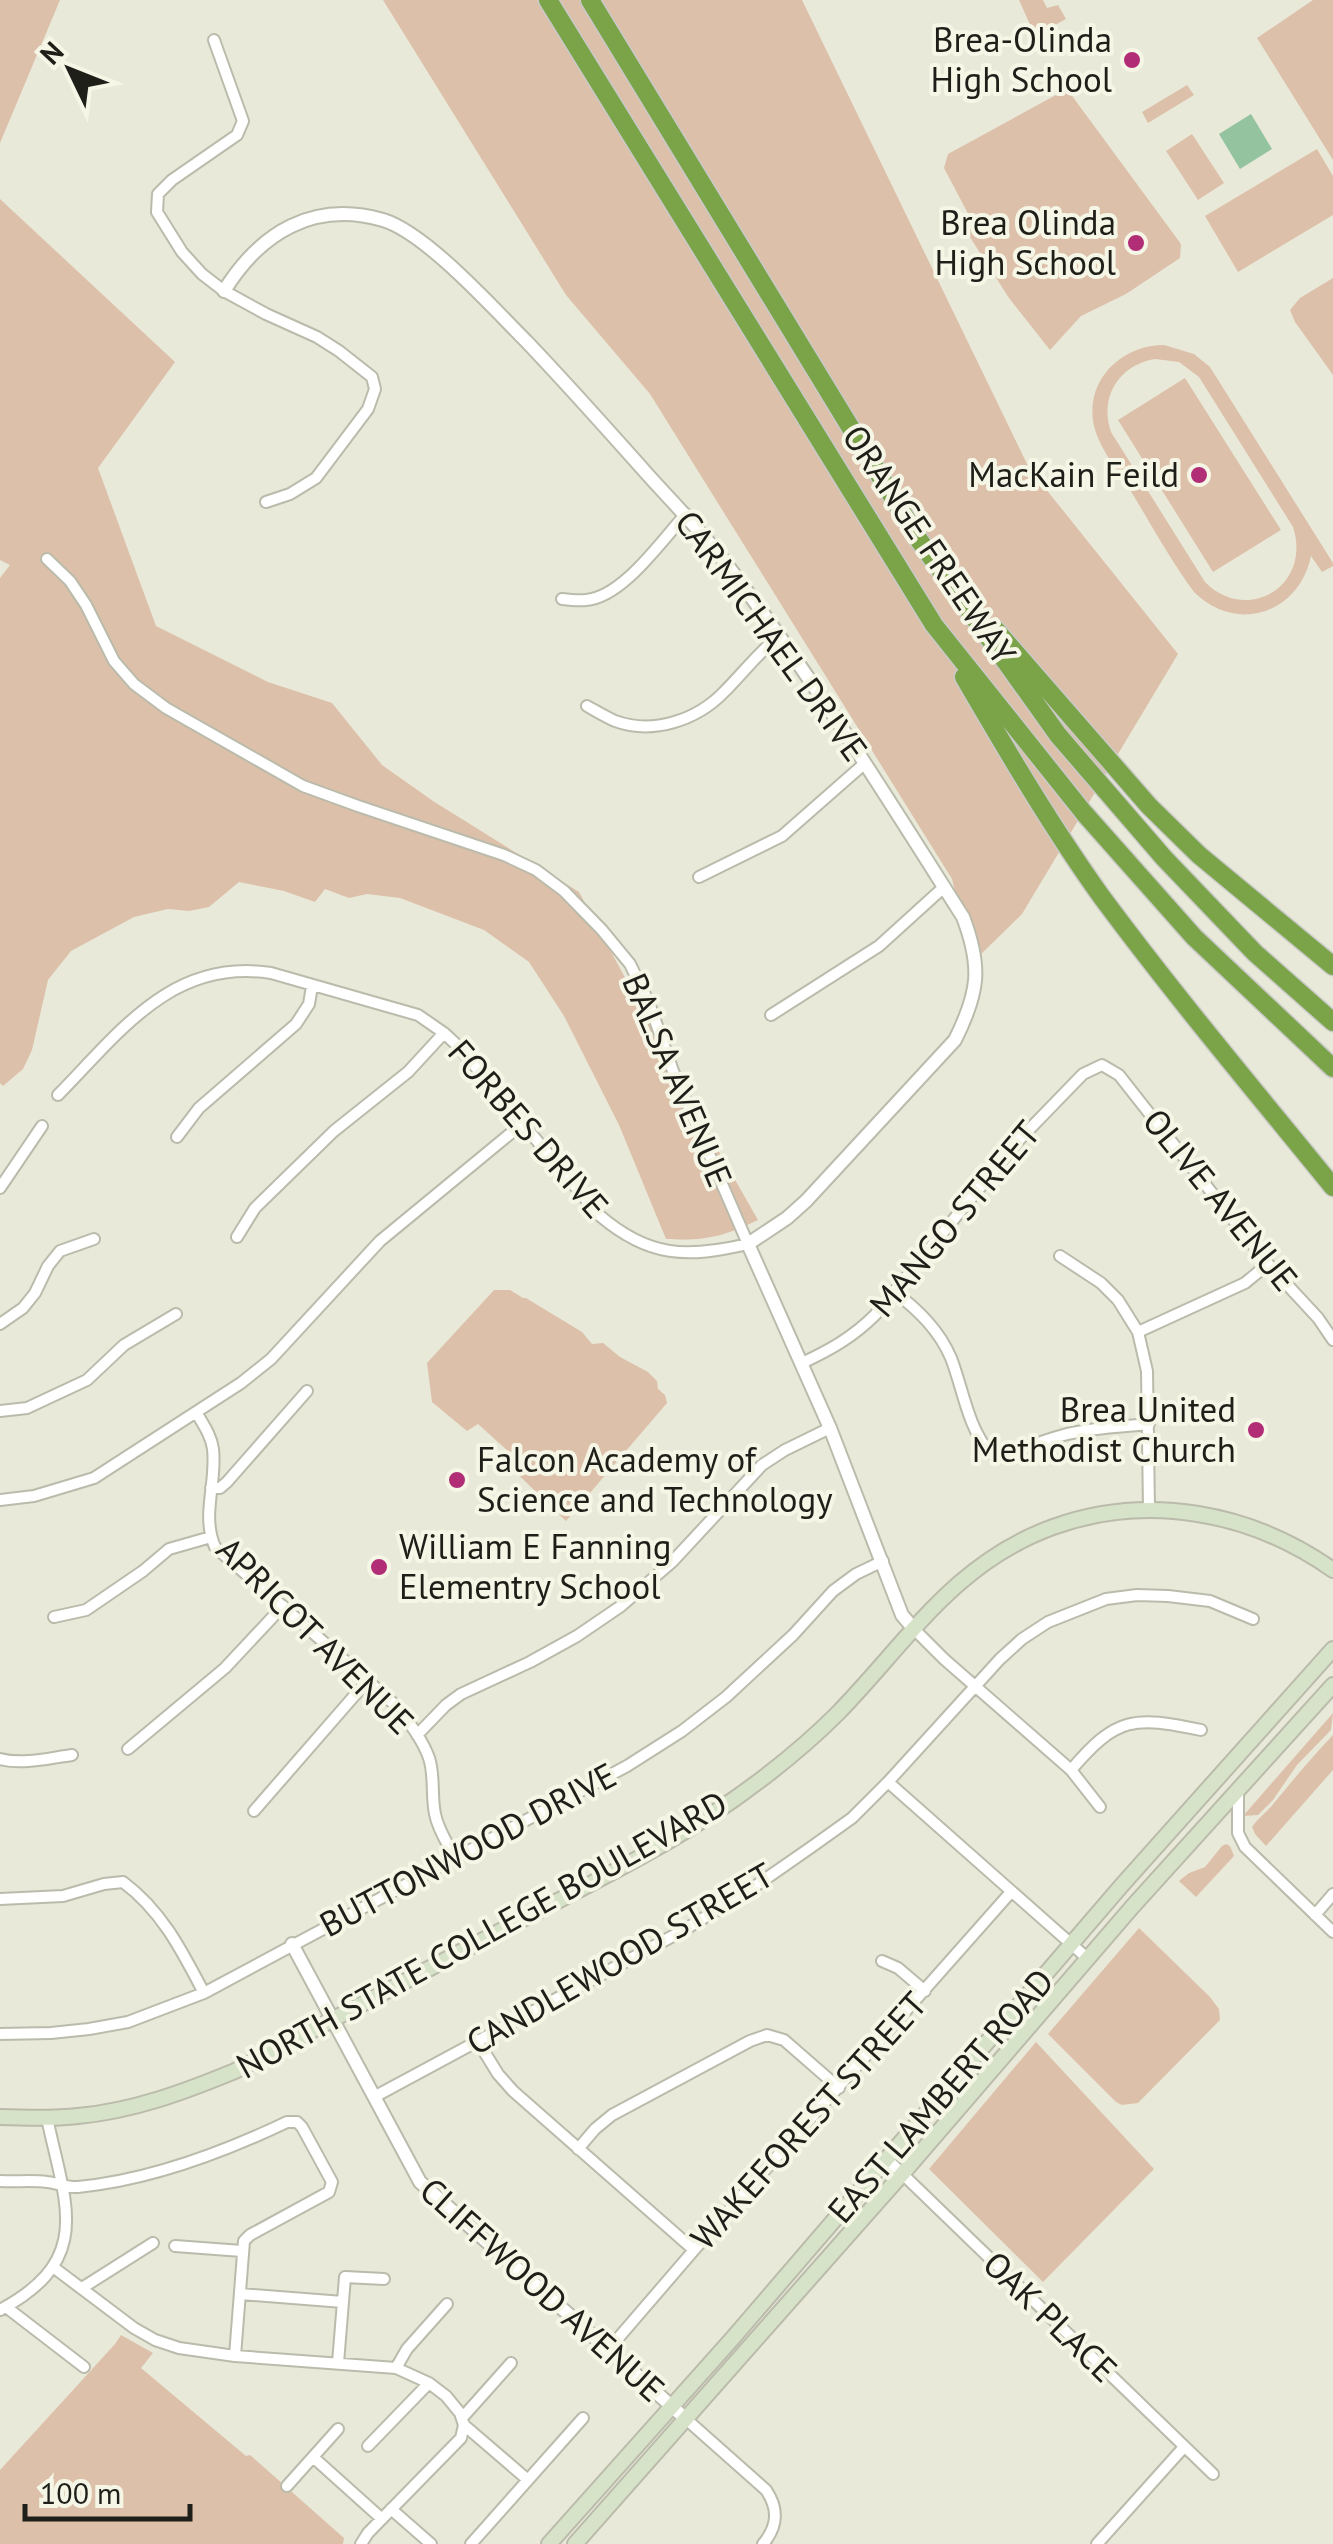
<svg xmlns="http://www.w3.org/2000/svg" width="1333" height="2544" font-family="'PT Sans',sans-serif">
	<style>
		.green { fill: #ddc0a9; fill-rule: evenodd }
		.water { fill: #94c3a0 }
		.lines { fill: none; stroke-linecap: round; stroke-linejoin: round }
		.minor-casing { stroke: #bbbbac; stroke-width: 14 }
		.tertiary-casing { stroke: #bbbbac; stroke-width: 16 }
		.secondary-casing { stroke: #bbbbac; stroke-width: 18 }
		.motorway-casing { stroke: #c9c9c8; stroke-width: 21 }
		.minor { stroke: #fff; stroke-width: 10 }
		.tertiary { stroke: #fff; stroke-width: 12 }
		.secondary { stroke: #d7e3c8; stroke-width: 14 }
		.motorway { stroke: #7ba348; stroke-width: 18 }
		.poi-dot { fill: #b12e77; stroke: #f6f6e7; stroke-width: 4 }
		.labels { text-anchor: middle; stroke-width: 8; stroke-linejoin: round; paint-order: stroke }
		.poi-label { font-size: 35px; fill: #1f1f19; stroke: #f6f6e7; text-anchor: end }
		.street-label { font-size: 35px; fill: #1f1f19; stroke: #f6f6e7 }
	</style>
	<rect width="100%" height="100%" fill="#e9e9da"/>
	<path class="green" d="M0,0H60L0,143Z
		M383,0H802L1029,468L1178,654L1022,914L972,963L952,879L650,394L566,295Z
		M1019,0H1043L1047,8L1058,5L1066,19L1035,36Z
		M1313,0H1333V160L1257,38Z
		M1187,85L1194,95L1148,123L1142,112Z
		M1067,89L1181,244L1180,258L1126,294L1081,316L1050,350L1009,298L966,231L975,227L944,168L948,154Z
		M1192,134L1224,183L1198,200L1166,151Z
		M1317,149L1333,176V215L1238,272L1205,216Z
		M0,199L175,362L98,468L156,626L268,682L332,703L382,765L433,801L579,892L709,1134L758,1220C722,1237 706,1241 666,1239L619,1125L564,1016L529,962L484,930L400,898L367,894L349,898L325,889L315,902L284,891L239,882L209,907L189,911L168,909L134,917L71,951L48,980L32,1050L23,1069L3,1086L0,1083V578L10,565L0,560Z
		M1333,278V375L1295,322L1290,310L1300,298Z
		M1164,345L1194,354L1210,367L1333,563V566L1322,572L1311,556C1299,614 1236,634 1194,592C1171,561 1152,526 1132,493C1119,472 1100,450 1094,426C1084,381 1121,345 1164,345ZM1155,359L1179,362L1199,377L1293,527C1312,585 1248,625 1205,582L1111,432C1099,397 1119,365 1155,359Z
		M1185,378L1281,530L1213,572L1118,420Z
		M494,1290H510L523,1298H526L582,1332L592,1344L603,1343L620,1357L648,1372L657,1381L658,1389L665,1395L667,1403L566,1521L504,1461L509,1452L478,1424L467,1431L432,1402L427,1363Z
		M1333,1713L1331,1730L1297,1765L1273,1800L1258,1815L1243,1816Z
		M1333,1735V1770L1266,1846L1255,1834L1252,1827C1258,1818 1267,1812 1274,1803C1293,1780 1312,1757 1333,1735Z
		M1226,1844L1230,1846L1234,1856L1196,1897L1179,1881L1189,1873L1205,1867L1222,1846Z
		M1139,1928L1210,1997L1219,2009L1220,2020L1138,2103L1122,2105L1116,2102L1048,2034Z
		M1036,2042L1154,2169L1043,2282L929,2169Z
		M121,2335L153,2353L141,2368L246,2456L250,2455L344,2538L343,2544H0V2470L115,2344Z"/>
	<path class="water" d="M1251,114L1272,149L1240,169L1219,134Z"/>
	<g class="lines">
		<g class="minor-casing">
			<path id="minor" d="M214,40L243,121L237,135L172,180L158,194L157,212L182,252L202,274L224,291L266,314L317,337L339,351L372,377L375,389L368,409L316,478L290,494L266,502
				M47,559L70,581L86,605L114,661L134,684L166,708L303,786L358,806L504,855L536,870L564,891L602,930L630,964L649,1003L673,1071L748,1244C687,1258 649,1258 599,1215L458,1046L444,1033L418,1015L271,973C172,958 120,1032 58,1095
				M562,599C570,600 578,601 586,600C623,597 661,541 686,514
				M587,706C596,711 606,717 615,721C653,735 697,720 724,692C743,673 758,653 779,636
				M699,877L782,836L864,764
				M771,1015L879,946L944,887
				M177,1137L199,1108L296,1024L309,1004L312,986
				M0,1188L42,1126
				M237,1237L255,1208L334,1131L408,1072L444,1033
				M1060,1256L1101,1283L1118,1300L1138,1332L1147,1371L1149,1509
				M895,1292C919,1311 939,1330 951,1358C963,1389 968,1428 990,1453C1015,1455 1036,1442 1060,1436C1089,1428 1119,1427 1149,1424
				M0,1324L23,1308L35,1293L48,1266L60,1251L94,1239
				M1138,1332L1245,1283L1268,1264
				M802,1363C830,1350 853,1337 875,1315L1019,1140L1083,1074L1102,1065L1119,1075L1268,1264L1318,1318L1333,1340
				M0,1411L27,1408L87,1380L124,1345L176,1314
				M196,1412C203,1424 211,1435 213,1449C217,1483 201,1515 215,1547L393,1703C407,1719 422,1738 429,1758C435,1776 431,1795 435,1814C438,1830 448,1844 455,1858
				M211,1488H220L227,1482L307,1391
				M0,1500L34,1496L94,1478L241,1383L271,1359L380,1241L522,1124
				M54,1617L86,1610L143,1571L169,1549L211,1537
				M914,1629L944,1659L1071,1770L1100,1807
				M417,1735L446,1705L461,1694L530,1662L577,1636L621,1606L672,1562L762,1465L785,1450L830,1428
				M128,1749L225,1668L283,1606
				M0,1759C23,1765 49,1758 72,1755
				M1071,1770C1117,1716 1134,1716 1201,1730
				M888,1782L1087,1958
				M1238,1792V1833L1245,1847L1333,1932
				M254,1811L368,1680
				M0,1899L63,1896L104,1884L123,1882C162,1911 182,1951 204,1993
				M1315,1915L1333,1894
				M882,1961L898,1968L925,1991
				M0,2034L51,2033L89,2029L128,2022L204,1993L627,1766L682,1731L726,1697L793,1635L833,1591L856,1574L883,1561
				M477,2040L498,2074L513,2091L694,2250
				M374,2097L684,1930L751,1889L810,1848L852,1818L888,1782L1000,1659L1022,1639L1048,1622L1106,1599L1137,1595L1168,1596L1210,1601L1253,1619
				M578,2149L595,2129L612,2115L750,2041L767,2035L784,2040L839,2088
				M887,2159L1213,2474
				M0,2181C16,2182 32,2180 47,2182C58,2183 67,2188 78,2187C151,2180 222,2153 287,2122H297L302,2127L332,2182L329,2192L250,2235L244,2241L235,2356
				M175,2246L242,2251
				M53,2267L134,2328L155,2340L179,2348L235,2356L396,2368L429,2383L446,2396L460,2413L464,2425L461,2438L368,2533L361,2544
				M82,2288L153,2243
				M240,2294L343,2302
				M6,2307L84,2367
				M0,2310C95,2259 65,2204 47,2118
				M608,2350L694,2250L1011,1892
				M338,2363L345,2277L384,2279
				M396,2368L407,2349L447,2304
				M462,2418L511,2363
				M686,2419L766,2490C779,2509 778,2526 763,2544
				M464,2425L528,2480
				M368,2446L429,2383
				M313,2457L382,2519
				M287,2486L338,2429
				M391,2509L431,2544
				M471,2544L583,2418
				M1097,2544L1184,2447"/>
		</g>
		<g class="tertiary-casing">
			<path id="tertiary" d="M224,291C260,233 313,200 383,220C426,233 493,308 526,341C568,385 608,430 648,475C675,505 703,533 728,566C813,678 888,799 963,917C982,967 979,992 955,1040L806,1201L787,1218L748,1244L830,1428L902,1615L914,1629
				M292,1944L420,2182L686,2419"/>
		</g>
		<g class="secondary-casing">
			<path id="secondary" d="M0,2117C26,2118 52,2119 78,2116C133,2111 184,2092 235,2071C331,2021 427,1970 523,1919C594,1882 667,1846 733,1800C770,1774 806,1745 838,1713C908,1641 954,1563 1053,1527C1148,1493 1251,1512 1333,1570
				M549,2544L732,2339L1122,1885L1333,1649
				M575,2544L903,2173L1133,1906L1333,1685"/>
		</g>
		<g class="motorway-casing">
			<path id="motorway" d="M548,0L934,625L1084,813L1194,937L1333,1068
				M590,0L919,540L1058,735L1164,858L1255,953L1333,1022
				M994,628L1149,806L1199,855L1333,966
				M964,677C1007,751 1051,826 1101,896C1175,996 1255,1091 1333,1187"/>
		</g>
		<use href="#minor" class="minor"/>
		<use href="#tertiary" class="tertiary"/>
		<use href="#secondary" class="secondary"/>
		<use href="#motorway" class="motorway"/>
	</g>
	<g class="poi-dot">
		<circle cx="1132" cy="60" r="10"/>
		<circle cx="1136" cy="243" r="10"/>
		<circle cx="1199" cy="475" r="10"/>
		<circle cx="1256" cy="1430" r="10"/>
		<circle cx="457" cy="1480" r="10"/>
		<circle cx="379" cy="1567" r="10"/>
	</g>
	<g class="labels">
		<g class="poi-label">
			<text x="1112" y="52">Brea-Olinda<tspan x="1112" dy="40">High School</tspan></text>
			<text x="1116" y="235">Brea Olinda<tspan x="1116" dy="40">High School</tspan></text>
			<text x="1179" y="487">MacKain Feild</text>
			<text x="1236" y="1422">Brea United<tspan x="1236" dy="40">Methodist Church</tspan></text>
			<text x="477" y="1472" text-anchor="start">Falcon Academy of<tspan x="477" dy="40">Science and Technology</tspan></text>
			<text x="399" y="1559" text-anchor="start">William E Fanning<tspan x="399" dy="40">Elementry School</tspan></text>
		</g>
		<g class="street-label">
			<text transform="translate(929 545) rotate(56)" y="12">ORANGE FREEWAY</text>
			<text transform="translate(771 636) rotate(54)" y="12">CARMICHAEL DRIVE</text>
			<text transform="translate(677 1080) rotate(67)" y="12">BALSA AVENUE</text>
			<text transform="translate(528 1129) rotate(49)" y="12">FORBES DRIVE</text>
			<text transform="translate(1220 1200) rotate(51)" y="12">OLIVE AVENUE</text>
			<text transform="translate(955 1219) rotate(-50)" y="12">MANGO STREET</text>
			<text transform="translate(315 1636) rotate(45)" y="12">APRICOT AVENUE</text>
			<text transform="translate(468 1850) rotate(-28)" y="12">BUTTONWOOD DRIVE</text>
			<text transform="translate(482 1935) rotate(-29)" y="12">NORTH STATE COLLEGE BOULEVARD</text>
			<text transform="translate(620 1959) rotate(-30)" y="12">CANDLEWOOD STREET</text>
			<text transform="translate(941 2096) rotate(-49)" y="12">EAST LAMBERT ROAD</text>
			<text transform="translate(809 2121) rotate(-48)" y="12">WAKEFOREST STREET</text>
			<text transform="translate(542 2290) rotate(42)" y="12">CLIFFWOOD AVENUE</text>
			<text transform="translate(1050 2317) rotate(44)" y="12">OAK PLACE</text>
		</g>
	</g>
	<g transform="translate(70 70) rotate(313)" stroke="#f6f6e7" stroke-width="8" paint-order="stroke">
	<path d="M0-8L18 38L0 25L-18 38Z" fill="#1f1f19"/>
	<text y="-15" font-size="28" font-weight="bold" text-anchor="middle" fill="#1f1f19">N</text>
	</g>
	<path d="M25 2504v15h165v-15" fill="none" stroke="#1f1f19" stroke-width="5"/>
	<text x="40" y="2504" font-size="30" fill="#1f1f19" stroke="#f6f6e7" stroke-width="8" paint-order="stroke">100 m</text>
</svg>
